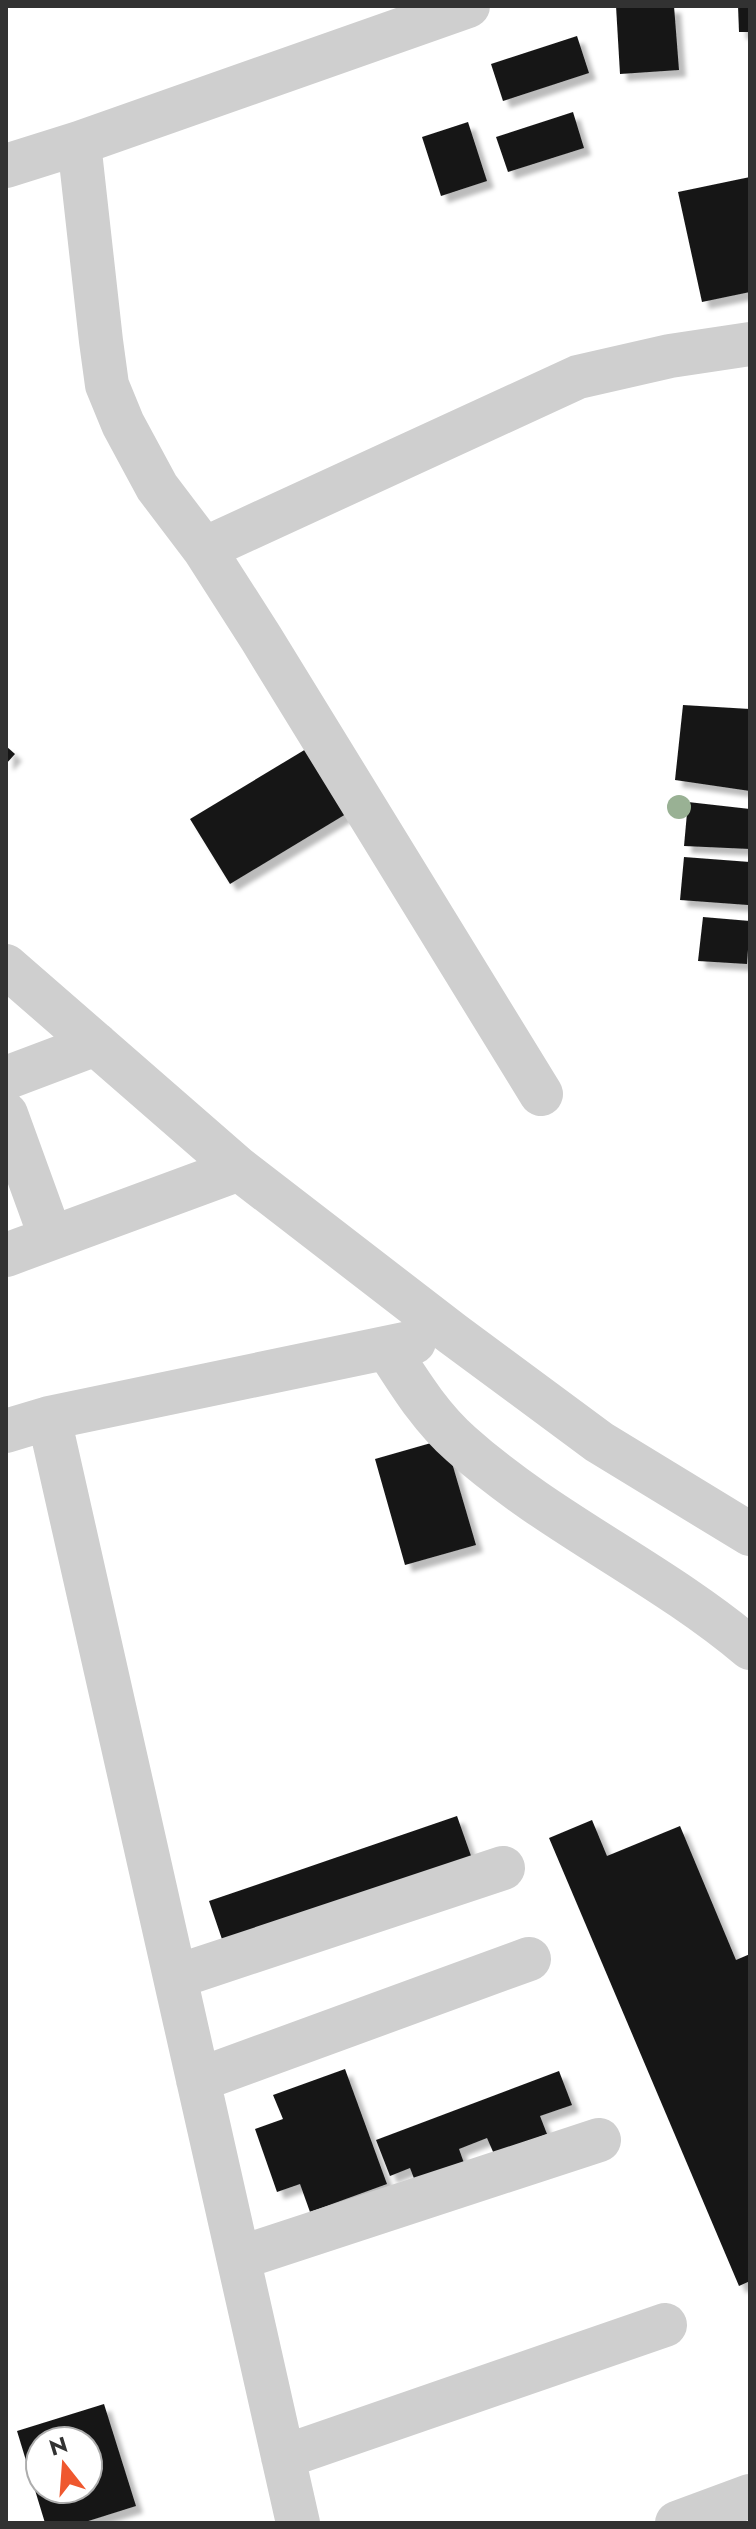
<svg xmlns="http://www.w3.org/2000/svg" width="756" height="2529" font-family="Jost,sans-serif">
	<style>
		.building { fill: #191919; fill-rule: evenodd; filter: url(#shadow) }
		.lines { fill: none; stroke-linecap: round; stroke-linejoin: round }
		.minor { stroke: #cfcfcf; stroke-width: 44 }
		.tree { fill: #99b194 }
	</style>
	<defs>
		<filter id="shadow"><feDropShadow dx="7" dy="7" stdDeviation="2" flood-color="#0004"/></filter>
	</defs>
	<rect width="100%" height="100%" fill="#fff"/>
	<path class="building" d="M616,6H674L679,70L620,74Z
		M738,6H750V32H739Z
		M577,36L589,73L503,101L491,64Z
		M573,112L584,148L508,172L496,137Z
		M468,122L487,181L441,196L422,137Z
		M750,177V292L702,302L678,192Z
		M683,705L750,709V791L675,780Z
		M6,746L15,754L6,764Z
		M311,746L351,811L230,884L190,819Z
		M688,802L750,809V849L684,846Z
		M684,857L750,862L748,905L680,900Z
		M703,917L750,921L747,964L698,961Z
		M445,1439L476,1545L405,1565L375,1459Z
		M457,1816L476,1870L227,1954L209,1901Z
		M592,1820L607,1856L680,1826L736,1960L750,1954V2281L739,2286L549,1838Z
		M345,2069L387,2184L310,2212L300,2184L277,2192L255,2129L283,2119L273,2095Z
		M559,2071L572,2105L540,2116L547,2134L494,2154L487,2138L459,2149L464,2163L415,2181L410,2168L390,2176L376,2140Z
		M104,2404L136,2506L82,2523H45L17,2431ZM40,2441H88V2489H40Z"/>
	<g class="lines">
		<path class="minor" d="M79,143L101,341L107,385L123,424L157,487L204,549L261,638L541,1094
			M6,166L79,143L468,6
			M204,549L578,377L670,356L750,344
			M6,966L239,1169L453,1334L599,1442L750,1534
			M6,1078L96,1044
			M6,1114L51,1238
			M6,1255L239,1169
			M387,1348C409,1382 430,1417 461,1444C549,1523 660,1572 750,1648
			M49,1418L298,2523
			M6,1431L49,1418L414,1342
			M175,1977L503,1868
			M198,2080L529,1959
			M239,2258L599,2140
			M283,2457L665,2325
			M677,2523L750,2496"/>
	</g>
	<circle class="tree" cx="679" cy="807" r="12"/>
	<rect width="756" height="2529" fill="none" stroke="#323232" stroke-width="16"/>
	<g transform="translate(64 2465) rotate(343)"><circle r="38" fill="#ffffff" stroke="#adadad" stroke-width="2"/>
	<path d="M0-6L14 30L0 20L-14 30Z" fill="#ef582f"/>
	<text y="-12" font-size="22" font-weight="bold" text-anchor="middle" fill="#323232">N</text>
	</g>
</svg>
